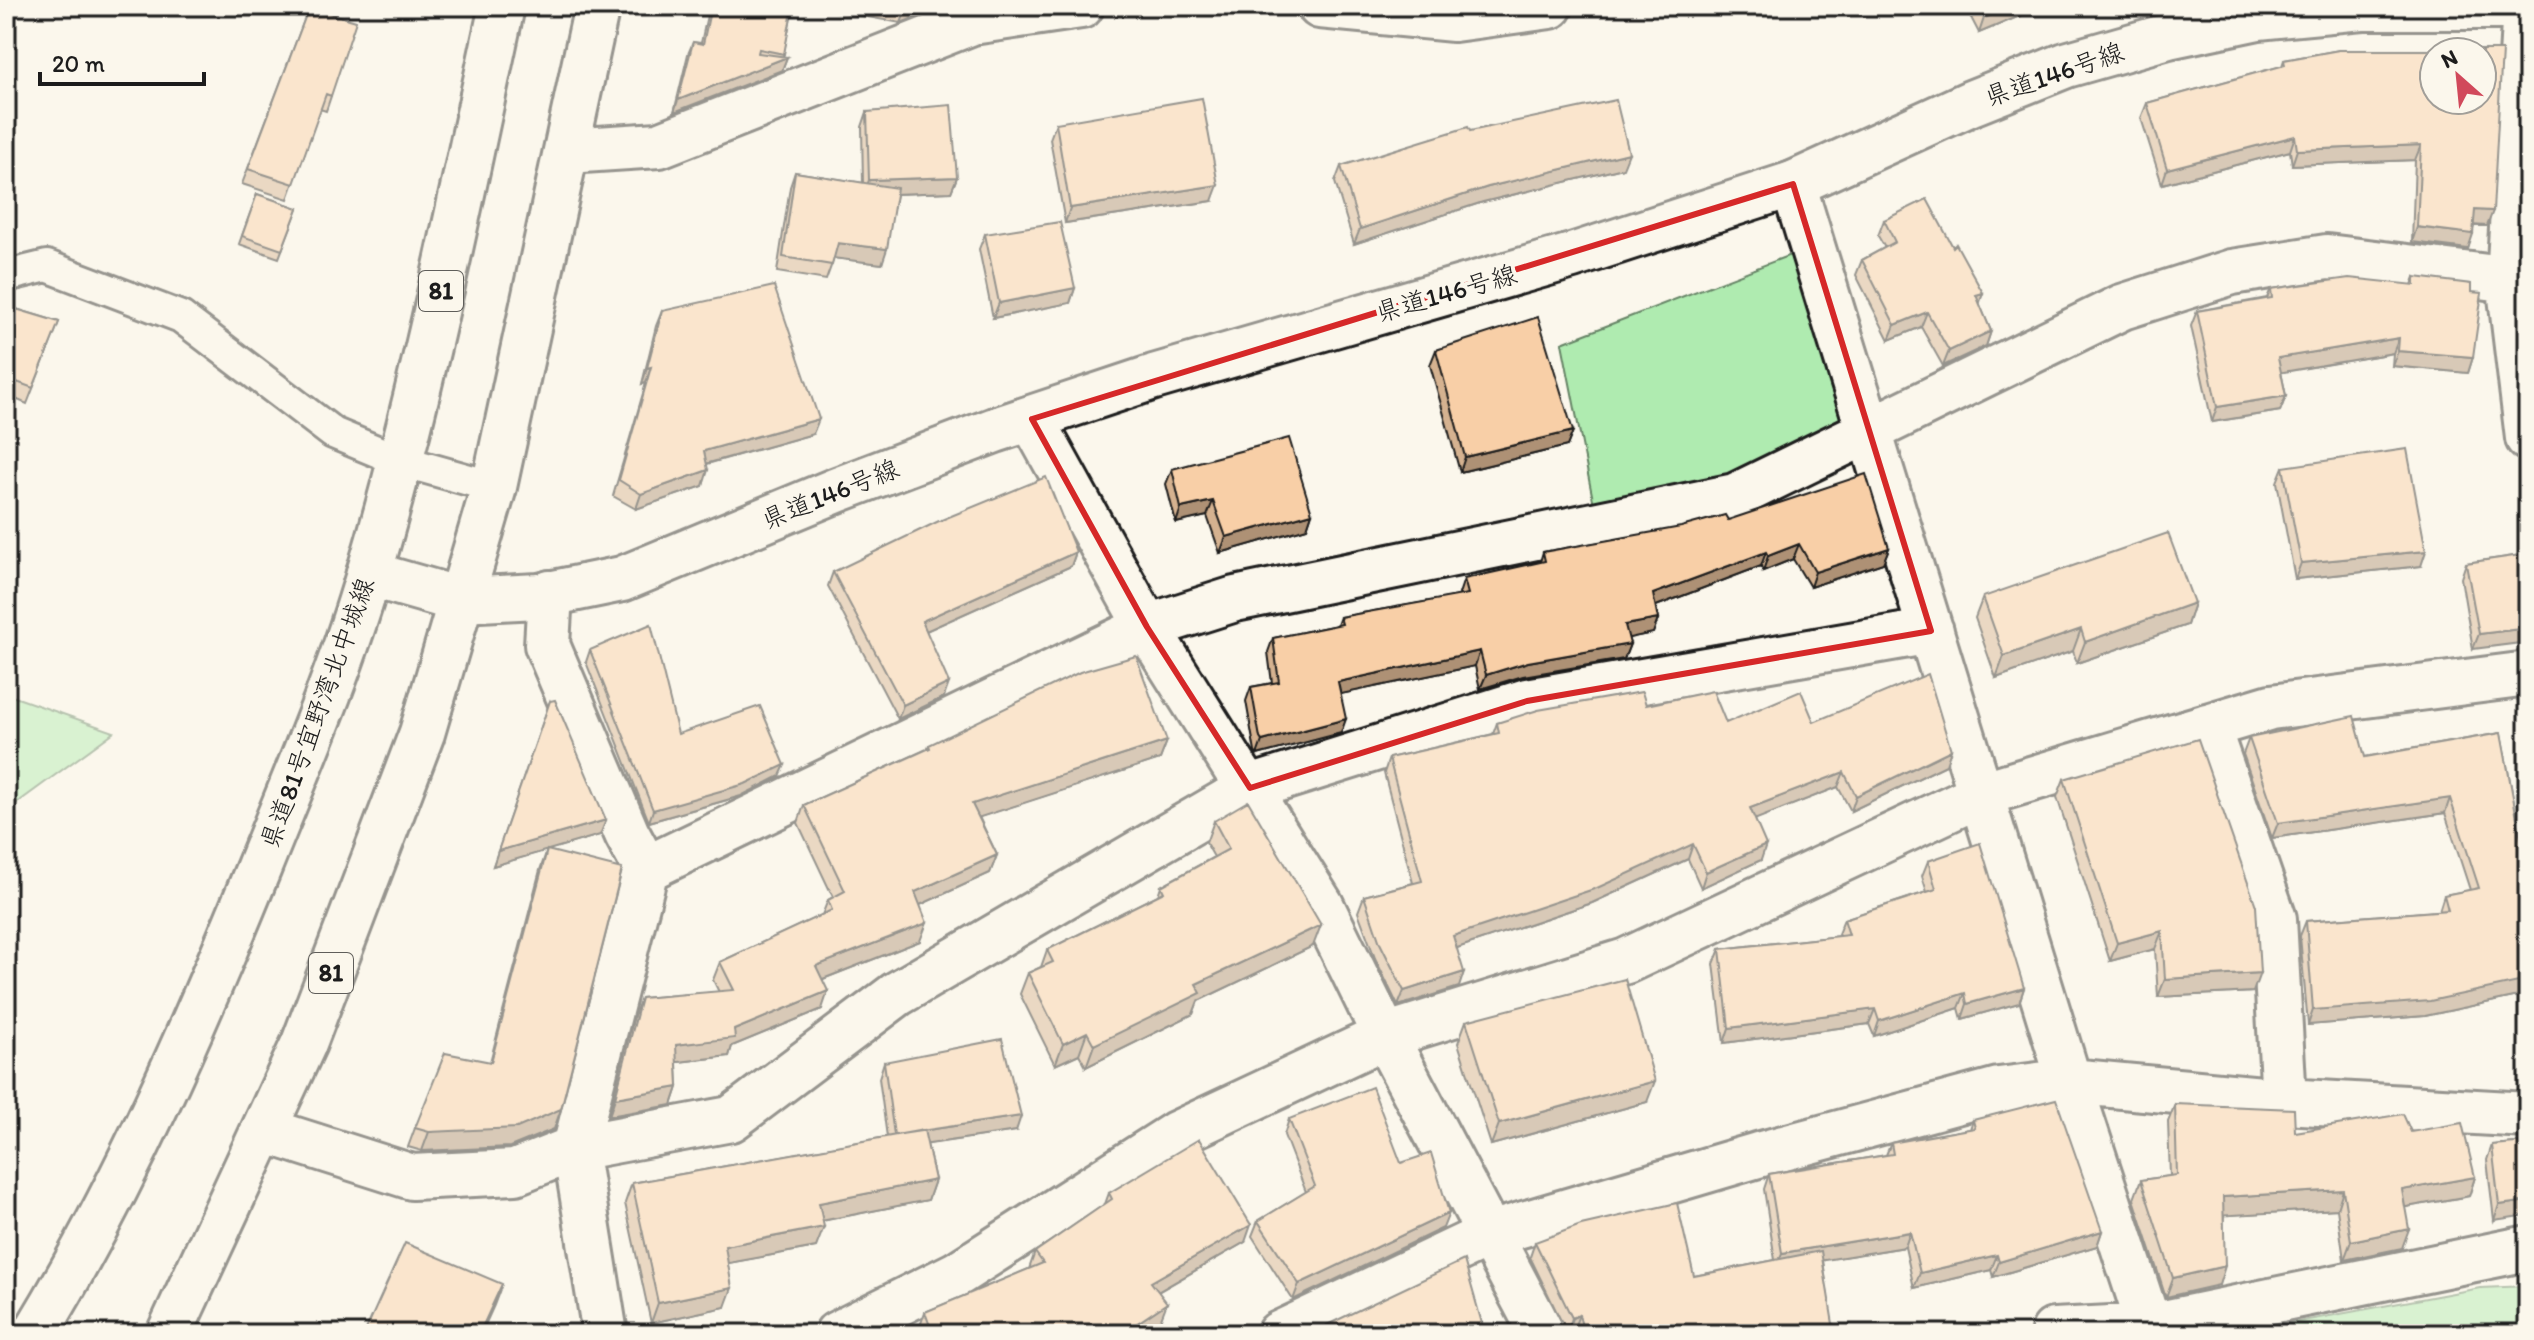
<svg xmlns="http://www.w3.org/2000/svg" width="2534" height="1340" font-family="Itim,'Klee One',sans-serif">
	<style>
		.green { fill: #afebb0; stroke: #668466; stroke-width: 2 }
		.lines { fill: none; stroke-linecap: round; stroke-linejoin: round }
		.lane-casing { stroke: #1c1c1c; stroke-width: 36 }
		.street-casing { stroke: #1c1c1c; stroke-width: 50 }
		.secondary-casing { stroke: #1c1c1c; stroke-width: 50 }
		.primary-casing { stroke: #1c1c1c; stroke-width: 50 }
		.lane { stroke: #fbf7ec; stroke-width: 30 }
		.street { stroke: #fbf7ec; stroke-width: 44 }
		.secondary { stroke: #fbf7ec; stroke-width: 44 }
		.primary { stroke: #fbf7ec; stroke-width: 44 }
		.wall { fill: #d5b290; stroke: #1c1c1c; stroke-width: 2 }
		.shaded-wall { fill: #ae9175; stroke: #1c1c1c; stroke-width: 2 }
		.building { fill: #f8cfa7; stroke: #1c1c1c; stroke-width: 2; fill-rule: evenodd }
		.marked { fill: none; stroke: #d62828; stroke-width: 6; stroke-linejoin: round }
		.labels { text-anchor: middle; stroke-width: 8; stroke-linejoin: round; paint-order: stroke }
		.shield { fill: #fbf7ec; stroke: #5f5e5a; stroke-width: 2 }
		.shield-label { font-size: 24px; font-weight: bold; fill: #1c1c1c }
		.street-label { font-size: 26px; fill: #1c1c1c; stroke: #fbf7ec }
	</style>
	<rect width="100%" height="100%" fill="#fbf7ec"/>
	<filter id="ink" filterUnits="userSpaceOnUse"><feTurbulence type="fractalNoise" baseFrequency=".0125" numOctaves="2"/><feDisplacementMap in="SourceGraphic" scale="16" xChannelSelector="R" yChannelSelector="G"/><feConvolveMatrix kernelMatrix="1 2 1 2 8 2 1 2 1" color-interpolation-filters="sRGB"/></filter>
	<g filter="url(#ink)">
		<path class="green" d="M1798,252L1857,424L1729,486L1595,510L1562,343Z
			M6,694L114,732L6,811Z
			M2528,1286V1334H2232L2480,1288Z"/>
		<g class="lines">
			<g class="lane-casing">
				<path id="lane" d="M6,276L47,266L181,317L333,433L398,460L494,487"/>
			</g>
			<g class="street-casing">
				<path id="street" d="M1320,6L1454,19L1550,6
					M2525,6L2509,280L2528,438
					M567,151L659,145L972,22L1081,6
					M1793,184L2069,1081L2149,1326
					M1032,419L1147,627L1321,905L1385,1036L1542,1334
					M550,593L547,645L627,834L646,869L575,1148L605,1334
					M2207,726L2274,919L2284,1101
					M646,869L1147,627L1235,599L1735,496L2122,307L2232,272L2327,257L2528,282
					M264,1130L412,1177L515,1172L575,1148L731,1119L897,994L1250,788L1527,701L1931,631
					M837,1334L957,1274L1176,1134L1385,1036L1626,961L1981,794L2271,707L2528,674
					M1279,1334L1490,1234L1758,1155L1999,1090L2069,1081L2284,1101L2528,1115
					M2054,1334V1331L2149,1326L2528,1248"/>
			</g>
			<g class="secondary-casing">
				<path id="secondary" d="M369,574L460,600L539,596L622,579L837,490L995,430L1154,377L1572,256L1793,184L1971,103L2066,65L2168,36L2258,17L2362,7H2528"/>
			</g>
			<g class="primary-casing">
				<path id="primary" d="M35,1334C125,1186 194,1027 259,867C298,770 340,674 369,574C424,387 461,196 502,6
					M169,1334L304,1043L422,733L494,487L597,6"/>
			</g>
			<use href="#lane" class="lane"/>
			<use href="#street" class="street"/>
			<use href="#secondary" class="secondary"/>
			<use href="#primary" class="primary"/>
		</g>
		<path class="wall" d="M709,6H793L783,57H787L782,70L674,112L688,54L693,42L701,43Z
			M806,6H928L926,13L901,23Z
			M1965,6H2044L1979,33Z
			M309,7L331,96L326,111L320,109L288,199L242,184Z
			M2339,50L2487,226H2474L2468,249L2412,242L2415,160L2292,165L2290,151L2162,184L2141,118L2147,103L2282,66L2284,60Z
			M867,112L957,177L951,192L896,194L882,264L834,258L826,280L777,272L790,187L795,172L863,183L862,127Z
			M1056,123L1212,201L1065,223L1050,139Z
			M1470,131L1623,168L1483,202L1354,244L1335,182L1341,166Z
			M257,194L298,208L279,258L239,244Z
			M1884,220L1953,247L1983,293L1979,303L1991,331L1986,346L1943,366L1921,327L1889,340L1856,275L1862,260L1885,248L1878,236Z
			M985,234L1075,288L1070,303L993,318L979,249Z
			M2415,277L2473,357L2468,373L2392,366L2393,353L2281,372L2286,396L2280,411L2212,422L2191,326L2197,311L2267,298L2271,289L2412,285Z
			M6,306L59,322L27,404L6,395Z
			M662,311L813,434L707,464L703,486L636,509L613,496L646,383L642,384L656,326Z
			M1436,350L1573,431L1567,446L1460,472L1430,365Z
			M2283,467L2421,566L2295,579L2277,482Z
			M1172,469L1312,513L1307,528L1220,553L1207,516L1176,523L1166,484Z
			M1728,520L1889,548L1883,563L1810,587L1793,559L1763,571L1761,566L1656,606L1658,619L1653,633L1628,638L1630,644L1624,659L1523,676L1480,689L1475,666L1340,694L1341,733L1257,755L1255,752L1246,701L1251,687L1272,683L1268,652L1273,638L1337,625L1340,617L1460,596L1459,594L1464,579L1540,562L1543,552Z
			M1076,552L1071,566L926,631L944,697L898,719L828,586L833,572Z
			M2528,554L2473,649L2461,578L2466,563Z
			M1983,597L2194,603L2187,625L2077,663L2073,651L1996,678L1975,618Z
			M590,650L678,734L780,776L741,796L649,822L586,662Z
			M550,701L606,820L600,835L547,850L561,1109L554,1129L510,1147L422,1151L408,1147L415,1128L490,1062L540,870L547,850L493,866Z
			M1646,705L1726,723L1814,722L1946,765L1851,811L1838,787L1755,819L1761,860L1701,888L1688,859L1592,903L1457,948L1459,987L1398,1006L1375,958L1358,912L1364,896L1413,883L1384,773L1389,758L1493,734L1497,723Z
			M2501,733L2528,877V994L2425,1016L2308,1025L2300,936L2306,921L2439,911L2444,895L2470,890L2445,813L2272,838L2243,754L2249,738L2365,757Z
			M1167,741L1160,759L979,817L997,855L990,873L920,905V941L823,979L822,1009L732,1046L729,1056L677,1062L678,1087L672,1105L609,1116L634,1016L641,998L719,992L713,980L720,962L822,915L828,900L833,897L798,823L804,805L927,749L929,745Z
			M2064,779L2253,992L2158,997L2155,949L2110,961L2057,797Z
			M1214,821L1313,946L1198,1001L1193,1014L1086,1067L1079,1054L1055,1065L1020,994L1028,973L1041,967L1047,950L1158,895L1161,886L1214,857L1206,843Z
			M1928,861L2024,988L2019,1003L1962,1019L1959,1008L1874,1036L1869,1024L1724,1043L1714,964L1720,949L1839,936L1838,934L1844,919L1927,892L1922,876Z
			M1466,1021L1647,1102L1491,1145L1458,1043Z
			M884,1062L1016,1131L927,1144L935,1180L928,1200L822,1221L816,1247L728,1263L725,1307L651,1323L625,1203L632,1183L887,1137L879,1078Z
			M2175,1104L2295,1132H2411L2475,1177L2469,1196L2405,1207L2402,1248L2344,1260L2337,1209L2224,1215L2219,1285L2166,1297L2134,1199L2141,1180L2170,1176L2168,1122Z
			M1289,1119L1401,1163L1443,1228L1293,1300L1252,1236L1258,1221L1306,1192L1284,1135Z
			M1973,1120L2102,1231L2097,1246L1993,1277L1991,1270L1914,1288L1905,1247L1823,1260L1833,1334H1574L1573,1330L1567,1333L1530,1257L1535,1242L1694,1276L1775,1260L1764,1189L1769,1174L1886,1155L1891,1143L1970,1129Z
			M2528,1142L2494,1220L2487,1160L2492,1145Z
			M1109,1193L1245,1242L1158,1292L1160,1321L1140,1334H915L920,1332L919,1329L925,1312L1029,1269L1035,1252L1105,1204Z
			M1327,1325L1485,1334H1323Z"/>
		<path class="shaded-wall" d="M911,6H928L926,13L901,23L907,8Z
			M2013,6H2044L1979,33L1984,18Z
			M787,57L782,70L674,112L678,100Z
			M2295,136L2290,151L2162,184L2167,169Z
			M2421,145L2415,160L2292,165L2297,150Z
			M1629,153L1623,168L1483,202L1354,244L1360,229L1488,187Z
			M957,177L951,192L864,195L869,180Z
			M1218,185L1212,201L1065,223L1070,208Z
			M2475,210L2493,211L2487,226L2469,225Z
			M2417,227L2473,234L2468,249L2412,242Z
			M838,243L887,249L882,264L832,258Z
			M1075,288L1070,303L993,318L999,303Z
			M1983,293L1978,308L1976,295Z
			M1927,312L1921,327L1889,340L1895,325Z
			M1991,331L1986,346L1943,366L1949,351Z
			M2399,338L2393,353L2272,374L2278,358Z
			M2398,351L2473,357L2468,373L2392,366Z
			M651,367L646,383L642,384L647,368Z
			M2286,396L2280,411L2212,422L2217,407Z
			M819,419L813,434L698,466L704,451Z
			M1573,431L1567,446L1460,472L1465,457Z
			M708,470L703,486L636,509L641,494Z
			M1213,501L1207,516L1176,523L1181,508Z
			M1312,513L1307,528L1220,553L1226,537Z
			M1799,544L1793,559L1763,571L1768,556Z
			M1889,548L1883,563L1810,587L1815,572Z
			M2426,551L2421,566L2295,579L2301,563Z
			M1076,552L1071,566L917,635L922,621Z
			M1766,552L1761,566L1648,609L1653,594Z
			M2194,603L2187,625L2077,663L2085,642Z
			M1658,619L1653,633L1620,640L1625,625Z
			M2528,628V642L2473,649L2479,634Z
			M2081,629L2073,651L1996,678L2004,656Z
			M1630,644L1624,659L1523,676L1480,689L1486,675L1528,662Z
			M1480,651L1475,666L1332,696L1338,682Z
			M949,683L944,697L898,719L903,705Z
			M1346,719L1341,733L1257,755L1262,741Z
			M1167,741L1160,759L965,822L972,804Z
			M1951,750L1946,765L1851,811L1856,796Z
			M785,765L780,776L741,796L649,822L653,810Z
			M1844,772L1838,787L1744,824L1750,808Z
			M2450,798L2445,813L2272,838L2278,823Z
			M606,820L600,835L493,866L498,851Z
			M1693,844L1688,859L1592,903L1448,951L1453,936Z
			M1766,845L1761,860L1701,888L1706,872Z
			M997,855L990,873L909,910L915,892Z
			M927,923L920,941L810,984L816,966Z
			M1321,925L1313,946L1198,1001L1193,1014L1086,1067L1094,1045L1196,984Z
			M2162,931L2155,949L2110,961L2117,943Z
			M1464,972L1459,987L1398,1006L1404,991Z
			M2260,973L2253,992L2158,997L2165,979Z
			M2528,980V994L2425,1016L2308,1025L2313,1010Z
			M2024,988L2019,1003L1962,1019L1967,1004Z
			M828,991L822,1009L732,1046L729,1056L670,1063L676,1045L734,1030Z
			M1965,993L1959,1008L1874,1036L1879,1021Z
			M1875,1009L1869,1024L1724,1043L1729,1028Z
			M1087,1032L1079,1054L1055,1065L1063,1044Z
			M1655,1081L1647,1102L1491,1145L1499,1124Z
			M678,1087L672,1105L609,1116L615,1098Z
			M561,1109L554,1129L510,1147L422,1151L429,1132Z
			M1021,1116L1016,1131L889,1150L894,1135Z
			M2475,1177L2469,1196L2395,1209L2402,1190Z
			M935,1180L928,1200L811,1223L819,1203Z
			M2343,1190L2337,1209L2216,1216L2223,1197Z
			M2528,1201V1215L2494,1220L2499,1205Z
			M1449,1213L1443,1228L1293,1300L1299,1284Z
			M1251,1225L1245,1242L1145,1299L1151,1282Z
			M824,1227L816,1247L718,1265L725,1246Z
			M2409,1229L2402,1248L2344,1260L2351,1241Z
			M2102,1231L2097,1246L1993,1277L1999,1262Z
			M1910,1232L1905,1247L1776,1268L1782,1253Z
			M1997,1255L1991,1270L1914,1288L1920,1273Z
			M2225,1266L2219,1285L2166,1297L2173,1278Z
			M502,1284L494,1305L481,1334H479Z
			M732,1288L725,1307L651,1323L658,1303Z
			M1167,1303L1160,1321L1140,1334H1121Z
			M1579,1315L1573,1330L1567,1333L1572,1318Z
			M1834,1330L1833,1334H1813Z"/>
		<path class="building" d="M711,6H793L784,54L759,49L758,53L787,57L678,100L693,42L703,44Z
			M1978,6H2013L1984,18Z
			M309,7L356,21L331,96L326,94L294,184L248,169Z
			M6,19L15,22L6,44Z
			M2339,50H2502L2493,211L2475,210L2473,234L2417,227L2421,145L2297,150L2295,136L2167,169L2147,103L2285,65L2284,60ZM2434,52H2482V100H2434Z
			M1202,98L1218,185L1070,208L1056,123Z
			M1616,100L1629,153L1488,187L1360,229L1341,166L1468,127L1470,131Z
			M951,105L957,177L869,180L867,112Z
			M795,172L897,188L887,249L838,243L832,265L783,257Z
			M257,194L298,208L282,250L242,236Z
			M1927,199L1953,247L1956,244L1983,293L1976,295L1991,331L1949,351L1927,312L1895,325L1862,260L1895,242L1884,220Z
			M1060,222L1075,288L999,303L985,234Z
			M2415,277L2471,284V292L2482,293L2473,357L2398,351L2399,338L2278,358L2286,396L2217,407L2197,311L2272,298L2271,289L2349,278L2415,285Z
			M774,286L819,419L704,451L708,470L641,494L619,480L651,367L647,368L662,311Z
			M6,306L59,322L33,388L6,378Z
			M1538,317L1573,431L1465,457L1436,350Z
			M1289,438L1312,513L1226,537L1213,501L1181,508L1172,469Z
			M2407,449L2426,551L2301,563L2283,467Z
			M1866,474L1889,548L1815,572L1799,544L1768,556L1766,552L1653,594L1658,619L1625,625L1630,644L1528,662L1486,675L1480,651L1338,682L1346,719L1262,741L1260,738L1251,687L1279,682L1273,638L1342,624L1340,617L1468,594L1464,579L1545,561L1543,552L1681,527L1725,515L1728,520Z
			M1046,477L1076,552L922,621L949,683L903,705L833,572L939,521Z
			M2168,533L2194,603L2085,642L2081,629L2004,656L1983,597Z
			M2528,554V628L2479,634L2466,563Z
			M651,624L678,734L760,706L785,765L745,784L653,810L590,650Z
			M1136,656L1167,741L972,804L997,855L915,892L927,923L816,966L828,991L734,1030L735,1038L676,1045L678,1087L615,1098L641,998L734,990L720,962L832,910L828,900L845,891L804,805L930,748L929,745L1080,672Z
			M1928,674L1951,750L1856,796L1844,772L1750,808L1766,845L1706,872L1693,844L1597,888L1453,936L1464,972L1404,991L1380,943L1364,896L1422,881L1389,758L1499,733L1497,723L1538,710L1642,692L1646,705L1713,691L1726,723L1801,691L1814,722Z
			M555,700L606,820L498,851L550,701Z
			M2354,716L2365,757L2501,733L2528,877V980L2430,1001L2313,1010L2306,921L2448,910L2444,895L2479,888L2450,798L2278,823L2249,738Z
			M2198,739L2256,906L2260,973L2165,979L2162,931L2117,943L2064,779Z
			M1248,801L1321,925L1196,984L1201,993L1094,1045L1087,1032L1063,1044L1028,973L1053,962L1047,950L1164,892L1161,886L1229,849L1214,821Z
			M1980,843L2024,988L1967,1004L1965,993L1879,1021L1875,1009L1729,1028L1720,949L1849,935L1844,919L1936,889L1928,861Z
			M547,850L622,869L561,1109L517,1128L429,1132L415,1128L445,1053L491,1062Z
			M1625,979L1655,1081L1499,1124L1466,1021Z
			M1002,1039L1021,1116L894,1135L884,1062Z
			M1372,1087L1401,1163L1431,1153L1449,1213L1299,1284L1258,1221L1315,1186L1289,1119Z
			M2056,1099L2102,1231L1999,1262L1997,1255L1920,1273L1910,1232L1782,1253L1769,1174L1893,1154L1891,1143L1975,1128L1973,1120Z
			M2175,1104L2294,1109L2295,1132L2403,1114L2411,1132L2462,1123L2475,1177L2402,1190L2409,1229L2351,1241L2343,1190L2223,1197L2225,1266L2173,1278L2141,1180L2177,1175Z
			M924,1130L935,1180L819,1203L824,1227L725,1246L732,1288L658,1303L632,1183Z
			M1199,1139L1251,1225L1151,1282L1167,1303L1121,1334H915L931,1329L925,1312L1043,1263L1035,1252L1112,1199L1109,1193Z
			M2528,1142V1201L2499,1205L2492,1145Z
			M1677,1203L1694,1276L1821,1251L1834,1330L1813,1334H1584L1579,1315L1572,1318L1535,1242L1581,1225Z
			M405,1243L502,1284L479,1334H364Z
			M1464,1260L1485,1334H1333L1327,1325Z
			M2386,1325L2390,1334H2364Z
			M2212,1327L2229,1334H2208Z"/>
	</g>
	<path d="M0 0H2534V1340H0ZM1793,184L1931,631L1527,701L1250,788L1147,627L1032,419Z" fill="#fbf7ec" fill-opacity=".55" fill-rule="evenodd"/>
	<path class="marked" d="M1793,184L1931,631L1527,701L1250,788L1147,627L1032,419Z"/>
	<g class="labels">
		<g class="shield">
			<rect x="419" y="271" width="44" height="40" rx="6"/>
			<rect x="309" y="953" width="44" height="40" rx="6"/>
		</g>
		<g class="shield-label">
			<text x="441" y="299">81</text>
			<text x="331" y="981">81</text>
		</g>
		<g class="street-label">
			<text transform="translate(2054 74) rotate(-19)" y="9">県道146号線</text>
			<text transform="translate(1446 293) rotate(-16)" y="9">県道146号線</text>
			<text transform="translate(830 494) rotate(-22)" y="9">県道146号線</text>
			<text transform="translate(317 713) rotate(-70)" y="9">県道81号宜野湾北中城線</text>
		</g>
	</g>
	<rect width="2534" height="1340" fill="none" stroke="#fbf7ec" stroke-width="32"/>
	<rect x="16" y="16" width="2502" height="1308" fill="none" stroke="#1c1c1c" stroke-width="3" filter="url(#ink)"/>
	<g transform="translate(2458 76) rotate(333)"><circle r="38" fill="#fbf7ec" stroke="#a29f99" stroke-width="2"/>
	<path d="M0-6L14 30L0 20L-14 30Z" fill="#d1495b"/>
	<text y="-12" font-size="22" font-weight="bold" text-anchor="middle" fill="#1c1c1c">N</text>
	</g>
	<path d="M40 72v12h164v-12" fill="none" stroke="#1c1c1c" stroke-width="4"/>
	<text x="52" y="72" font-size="24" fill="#1c1c1c" stroke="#fbf7ec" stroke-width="6" paint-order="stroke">20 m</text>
</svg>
